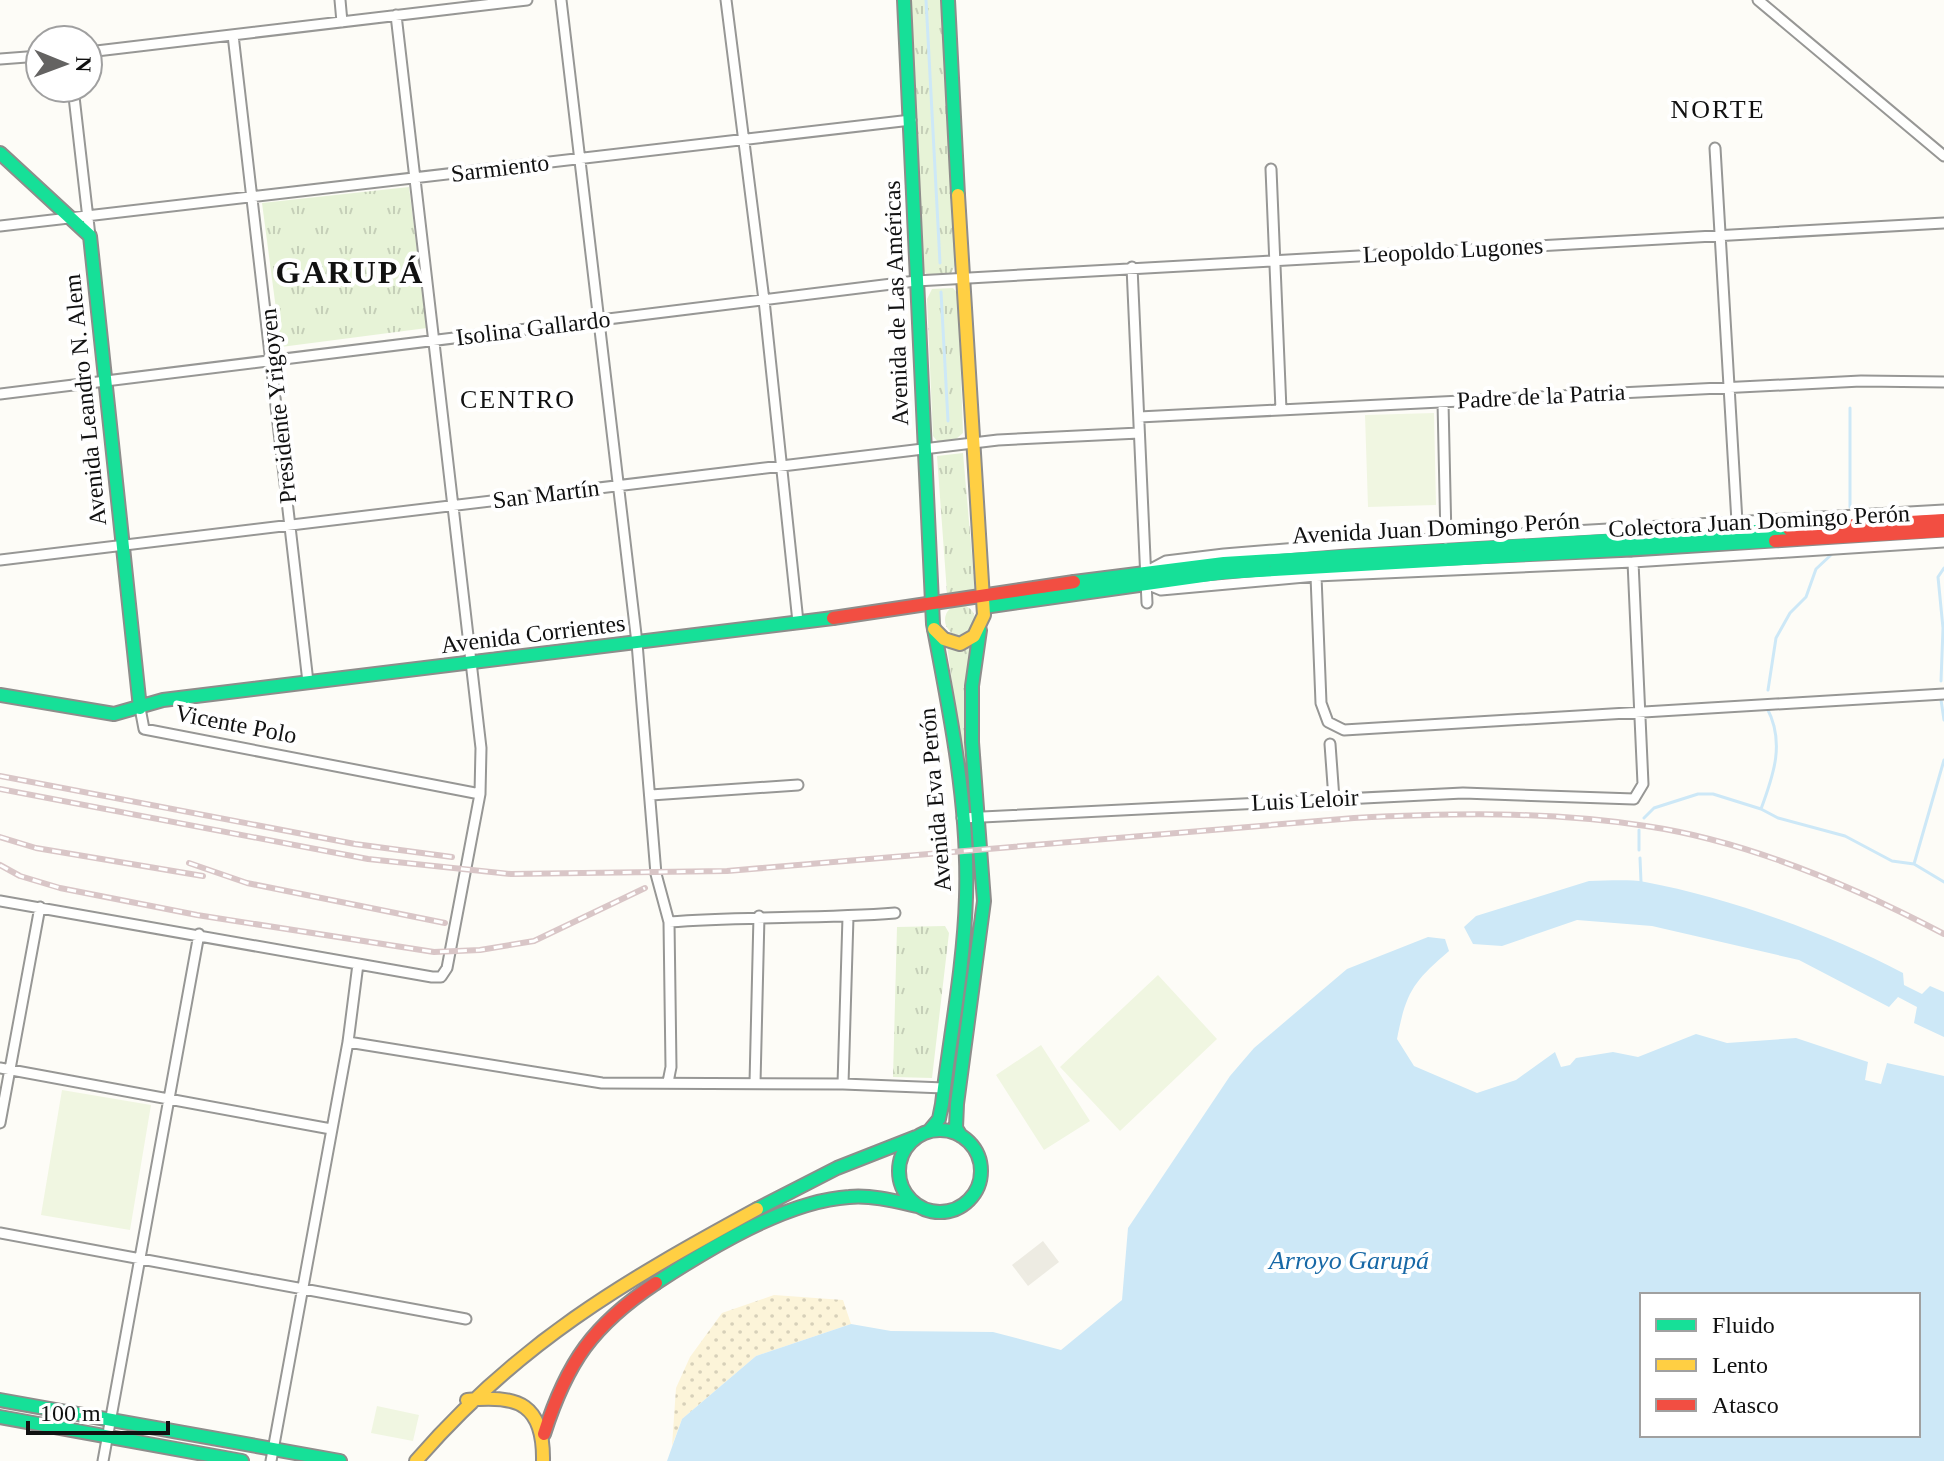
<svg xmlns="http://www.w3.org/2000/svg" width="1944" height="1461" font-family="Georgia,serif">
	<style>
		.grass { fill: url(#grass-tufts) }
		.sand { fill: url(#sand-dots) }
		.pitch { fill: #f0f6e1 }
		.plaza { fill: #edebe2 }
		.water { fill: #cde8f7; fill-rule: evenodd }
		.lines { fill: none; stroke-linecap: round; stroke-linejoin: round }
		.stream { stroke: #cde8f7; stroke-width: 3 }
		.street-casing { stroke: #979795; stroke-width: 13 }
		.fast-casing { stroke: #8e8d8b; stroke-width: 16 }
		.slow-casing { stroke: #8e8d8b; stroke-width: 16 }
		.jam-casing { stroke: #8e8d8b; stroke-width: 16 }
		.street { stroke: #fffffe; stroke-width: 9 }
		.fast { stroke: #16e098; stroke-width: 12 }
		.slow { stroke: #ffcf43; stroke-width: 12 }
		.jam { stroke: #f24e42; stroke-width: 12 }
		.rail-casing { stroke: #d9c6c7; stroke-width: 6 }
		.rail { stroke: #fff; stroke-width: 3; stroke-dasharray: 9; stroke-linecap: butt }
		.labels { text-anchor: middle; stroke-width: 8; stroke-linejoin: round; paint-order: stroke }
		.street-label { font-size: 24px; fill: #111; stroke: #fff }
		.neighbourhood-label { font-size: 26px; letter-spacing: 2px; fill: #111; stroke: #fff }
		.water-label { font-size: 26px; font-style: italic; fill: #1768a6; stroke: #fff }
		.district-label { font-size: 32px; font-weight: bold; letter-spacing: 2px; fill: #111; stroke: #fff }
	</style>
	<defs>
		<pattern id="grass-tufts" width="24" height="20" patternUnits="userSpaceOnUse" patternTransform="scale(2)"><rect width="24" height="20" fill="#e7f3d7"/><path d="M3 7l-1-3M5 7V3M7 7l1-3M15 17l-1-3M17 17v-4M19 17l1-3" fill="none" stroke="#c5cfb8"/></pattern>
		<pattern id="sand-dots" width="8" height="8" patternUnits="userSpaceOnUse" patternTransform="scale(2)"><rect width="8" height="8" fill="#fcf4d9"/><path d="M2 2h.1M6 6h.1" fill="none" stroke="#d7d0b9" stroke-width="1.8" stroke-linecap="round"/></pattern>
	</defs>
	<rect width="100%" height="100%" fill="#fdfcf7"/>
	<path class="grass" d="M910,0H943L955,265L950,276L931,279L923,270Z
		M409,187L427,328L281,347L262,203Z
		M953,288L958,294L963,433L956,439L938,442L933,436L927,299L932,289Z
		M963,453L975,590L947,593L937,456Z
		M945 620a15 15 0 1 1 30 0a15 15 0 1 1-30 0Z
		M972,644L970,791L967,793L947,645L955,648Z
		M945,926L949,933L932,1078L893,1077L897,927Z"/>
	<path class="sand" d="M774,1295L843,1300L851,1324L756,1356L682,1419L672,1446L676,1388L690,1357L722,1313Z"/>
	<path class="pitch" d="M1434,413L1436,505L1368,507L1365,415Z
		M1158,975L1217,1039L1120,1131L1060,1067Z
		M1041,1045L1090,1121L1044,1150L996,1075Z
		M62,1090L151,1105L130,1230L41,1215Z
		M377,1406L419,1415L413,1441L371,1433Z"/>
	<path class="plaza" d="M1043,1241L1059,1262L1028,1286L1012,1265Z"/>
	<path class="water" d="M1589,881C1607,881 1627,879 1645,882C1727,897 1829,934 1903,973L1904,985L1922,994L1930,986L1944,992V1037L1914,1023L1917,1007L1898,997L1889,1007L1799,960L1652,926L1577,920L1502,946L1473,944L1464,927L1476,916Z
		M1428,937L1445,939L1449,951C1413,982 1406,992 1397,1039L1414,1066L1477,1093L1516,1080L1555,1052L1561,1067L1570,1065L1576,1058L1613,1052L1638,1057L1696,1034L1727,1043L1796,1038L1868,1062L1865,1080L1881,1084L1887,1063L1944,1076V1461H667L682,1419L756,1356L851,1324L891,1331L993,1332L1061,1350L1122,1300L1128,1228L1230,1076L1254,1048L1347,969ZM1642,1295H1918V1435H1642Z"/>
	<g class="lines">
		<path class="stream" d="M926,0L940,263
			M941,292L948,421
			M1850,507V408
			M1941,681L1943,628L1938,577L1944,568
			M1768,690L1776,638L1790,613L1806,597L1816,569L1832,554
			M1941,700L1944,720
			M1761,809L1778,818L1845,836L1892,861L1914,864L1944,882
			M1644,818L1654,808L1698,794H1713L1761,809C1774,774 1785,742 1767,708
			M1639,830V850
			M1640,858L1641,882
			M1914,864L1944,760"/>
		<g class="street-casing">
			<path id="street" d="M340,0L342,22
				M561,0L637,643L656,874L669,922L671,1067L668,1082
				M726,0L764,300L798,622
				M1758,0L1944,156
				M233,35L308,682
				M88,52L527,0
				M0,59L40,56
				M73,88L90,236
				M1715,148L1737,522
				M1271,169L1281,410
				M0,226L911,120
				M1132,267L1147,603
				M0,394L916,281L1944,223
				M1443,402L1446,539
				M1139,417L1861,381L1944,382
				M0,560L998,440L1139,433
				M1151,569L1166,561L1224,554L1346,544L1944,510
				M1316,576L1321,703L1328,722L1344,730L1944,694
				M1149,585L1161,590L1316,576L1633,562L1944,542
				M140,708L144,729L480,794
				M1330,744L1334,799
				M651,795L798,785
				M962,818L1463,793L1634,799L1643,784L1633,562
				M0,901L432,977H441L447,968L480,794L481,748L396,15
				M669,922C745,916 820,919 895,913
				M348,1042L602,1083L843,1084L944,1088
				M0,1068L331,1129
				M755,1083L759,916
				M843,1084L848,917
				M0,1123L40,907
				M0,1233L466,1319
				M103,1461L199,934
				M271,1461L348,1042L358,964"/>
		</g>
		<g class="fast-casing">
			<path id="fast" d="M904,0L933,624C950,712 969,807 966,897C964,966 950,1036 942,1104L939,1119L929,1131
				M948,0L958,195
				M0,153L90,236L140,708
				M1074,582L1224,563L1789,529
				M984,607L1224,573L1775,541
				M0,695L114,714L163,700L833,618
				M899 1171a41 41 0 1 1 82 0a41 41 0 1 1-82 0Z
				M961,1136L956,1128L957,1104L984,901L972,742V686L980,630
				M757,1209L837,1168L916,1137
				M656,1283C708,1249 786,1201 849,1197C872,1195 895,1201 917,1206
				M0,1400L340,1461
				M0,1417L242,1461"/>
		</g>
		<g class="slow-casing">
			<path id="slow" d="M934,629L944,639L960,644L974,636L984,615L958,195
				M467,1400C519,1394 544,1405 543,1461
				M416,1461C518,1343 623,1282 757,1209"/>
		</g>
		<g class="jam-casing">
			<path id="jam" d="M1789,529L1944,520
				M1775,541L1944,531
				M833,618L1074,582
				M544,1434C567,1362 593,1325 656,1283"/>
		</g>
		<use href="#street" class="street"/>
		<use href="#fast" class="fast"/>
		<use href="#slow" class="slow"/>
		<use href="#jam" class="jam"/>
		<g class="rail-casing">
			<path id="rail" d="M0,776L355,844L452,857
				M0,789L368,859L511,874L727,871L1354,818C1452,813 1549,811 1646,826C1747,841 1855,887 1944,934
				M0,837L36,848L203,876
				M189,863L247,883L445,923
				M0,865L20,876L60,888L197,915L434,952L480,950L534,941L645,888"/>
		</g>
		<use href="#rail" class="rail"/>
	</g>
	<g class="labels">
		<g class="street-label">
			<text transform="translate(500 168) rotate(-7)" y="8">Sarmiento</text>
			<text transform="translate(1453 250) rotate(-3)" y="8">Leopoldo Lugones</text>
			<text transform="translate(896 303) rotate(-92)" y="8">Avenida de Las Américas</text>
			<text transform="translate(533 328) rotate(-7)" y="8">Isolina Gallardo</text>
			<text transform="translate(1541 396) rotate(-3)" y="8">Padre de la Patria</text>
			<text transform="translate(85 400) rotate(-96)" y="8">Avenida Leandro N. Alem</text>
			<text transform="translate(278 406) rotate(-96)" y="8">Presidente Yrigoyen</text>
			<text transform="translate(546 494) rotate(-7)" y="8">San Martín</text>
			<text transform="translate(1759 521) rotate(-3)" y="8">Colectora Juan Domingo Perón</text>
			<text transform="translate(1436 528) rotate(-3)" y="8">Avenida Juan Domingo Perón</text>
			<text transform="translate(533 634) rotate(-7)" y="8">Avenida Corrientes</text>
			<text transform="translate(236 724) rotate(11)" y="8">Vicente Polo</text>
			<text transform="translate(935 800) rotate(-95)" y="8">Avenida Eva Perón</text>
			<text transform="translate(1305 800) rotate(-3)" y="8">Luis Leloir</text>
		</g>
		<g class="neighbourhood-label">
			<text x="1718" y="118">NORTE</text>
			<text x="518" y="408">CENTRO</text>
		</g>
		<g class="water-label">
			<text x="1349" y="1269">Arroyo Garupá</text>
		</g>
		<g class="district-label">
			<text x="350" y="283">GARUPÁ</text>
		</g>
	</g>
	<rect x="1640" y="1293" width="280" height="144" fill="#ffffff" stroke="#a0a0a0" stroke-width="2"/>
	<rect x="1656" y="1319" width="40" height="12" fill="#16e098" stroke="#a0a0a0" stroke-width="2"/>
	<text x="1712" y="1333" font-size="24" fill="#111111">Fluido</text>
	<rect x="1656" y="1359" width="40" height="12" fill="#ffcf43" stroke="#a0a0a0" stroke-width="2"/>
	<text x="1712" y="1373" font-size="24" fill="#111111">Lento</text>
	<rect x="1656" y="1399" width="40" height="12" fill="#f24e42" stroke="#a0a0a0" stroke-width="2"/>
	<text x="1712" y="1413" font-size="24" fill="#111111">Atasco</text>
	<g transform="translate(64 64) rotate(91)"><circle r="38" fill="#ffffff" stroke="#a0a0a0" stroke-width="2"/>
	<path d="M0-6L14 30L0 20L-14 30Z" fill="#646362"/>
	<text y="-12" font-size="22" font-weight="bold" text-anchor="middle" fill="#111111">N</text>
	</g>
	<path d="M28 1421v12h140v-12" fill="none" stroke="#111111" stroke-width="4"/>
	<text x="40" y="1421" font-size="24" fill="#111111" stroke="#ffffff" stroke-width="6" paint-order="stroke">100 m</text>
</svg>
